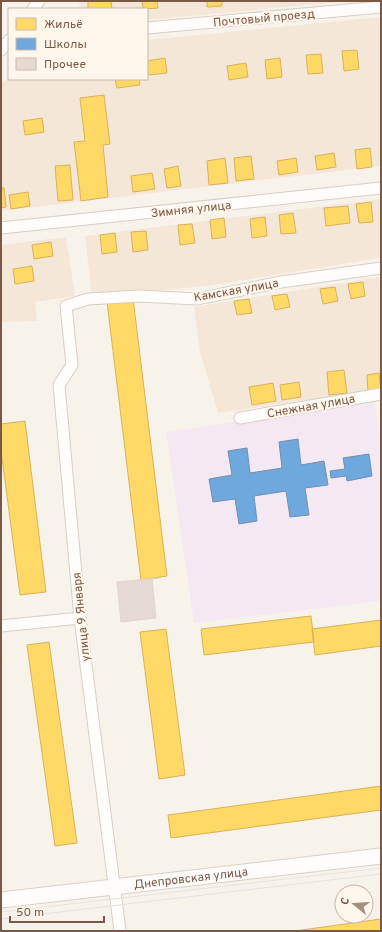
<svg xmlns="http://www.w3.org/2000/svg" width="382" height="932" font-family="Overpass,sans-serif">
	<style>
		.residential { fill: #f4e7d8 }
		.education { fill: #f4e9f3 }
		.homes { fill: #ffd966; stroke: #d7b25c }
		.schools { fill: #6fa8dc; stroke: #7290af }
		.building { fill: #e5dad1; stroke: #e2d5cb }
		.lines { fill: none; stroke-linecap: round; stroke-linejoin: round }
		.street-casing { stroke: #d7cec6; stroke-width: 13 }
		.secondary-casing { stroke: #d9d0c8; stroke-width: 17 }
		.street { stroke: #fefdfc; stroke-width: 11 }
		.secondary { stroke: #fefdfc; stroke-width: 15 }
		.tram { stroke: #e5e2e5; stroke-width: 1 }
		.labels { text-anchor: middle; stroke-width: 4; stroke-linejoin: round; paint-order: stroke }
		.street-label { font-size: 12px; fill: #7a5846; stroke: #fff7ec }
	</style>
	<rect width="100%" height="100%" fill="#f8f3ea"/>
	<path class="residential" d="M79,1H352L147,20V9H80Z
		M381,17V166L1,211V82L10,79H147V40Z
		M381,199V258L206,286L92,297L85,236Z
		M66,237L75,296L35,302L37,321L1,322V245Z
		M379,277L381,294V389L218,413L200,352L194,307Z"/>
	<path class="education" d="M374,400L381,440V601L194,623L166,432Z"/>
	<path class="homes" d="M88,1H111L112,9H88Z
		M142,1H157L158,8L143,9Z
		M207,1H222V6L207,7Z
		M357,50L359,69L344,71L342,51Z
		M321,54L323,73L308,74L306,55Z
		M165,58L167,73L148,75L147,61Z
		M280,58L282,77L267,79L265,60Z
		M246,63L248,77L229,80L227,66Z
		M115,79H139L140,85L117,88Z
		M104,95L110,144L103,145L108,197L81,201L74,142L85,141L80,98Z
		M42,118L44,132L25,135L23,121Z
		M370,148L372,167L357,169L355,150Z
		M334,153L336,167L317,170L315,156Z
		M251,156L254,179L236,181L234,158Z
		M225,158L228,183L209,185L207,161Z
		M296,158L298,172L279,175L277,161Z
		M70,165L73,200L58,201L55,166Z
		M178,166L181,186L167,188L164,169Z
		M152,173L155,189L133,192L131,176Z
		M1,188H4L6,207L1,208Z
		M28,192L30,206L11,209L9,195Z
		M371,202L373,222L359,223L356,204Z
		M348,206L350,223L326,226L324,208Z
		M293,213L296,233L281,234L279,215Z
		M265,217L267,236L252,238L250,219Z
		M224,218L226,237L212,239L210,220Z
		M192,224L195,243L180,245L178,225Z
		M146,231L148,250L133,252L131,232Z
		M115,233L117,252L102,254L100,235Z
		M51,242L53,256L34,259L32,245Z
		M32,266L34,281L15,284L13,269Z
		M363,282L365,296L351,299L348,284Z
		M335,287L338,301L323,304L320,289Z
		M287,294L290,307L275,310L272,296Z
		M133,298L167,576L141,580L107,302Z
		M249,299L252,313L237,315L234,301Z
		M344,370L347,393L329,395L327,372Z
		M379,373L381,390L368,392L367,375Z
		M299,382L301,397L282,400L280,385Z
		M273,383L276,401L252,405L249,387Z
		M25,421L46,592L20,595L1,450V424Z
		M311,616L314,642L204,655L201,629Z
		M381,620V646L315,655L312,629Z
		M166,629L185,775L159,779L140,632Z
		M49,642L77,843L55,846L27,645Z
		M381,786V810L171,838L168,815Z
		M381,919V931H295Z"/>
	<path class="schools" d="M298,439L301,465L324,461L328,485L305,488L309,515L290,517L286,491L254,496L257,521L239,524L235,499L213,502L209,479L232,475L228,451L247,448L250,473L282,468L279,442Z
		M369,454L372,476L347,481L346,476L331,478L330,471L345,469L343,458Z"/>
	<path class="building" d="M159,578L152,579L156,618L121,622L117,582Z"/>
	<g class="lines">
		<g class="street-casing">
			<path id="street" d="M33,9L39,1
				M147,28L381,7
				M1,50L9,40
				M1,228L381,188
				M240,418L381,394
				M1,626L80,618
				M120,931L80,618L59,385L72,365L66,306L88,299L139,296L197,299L281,282L381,268"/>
		</g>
		<g class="secondary-casing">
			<g id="secondary">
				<path id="s1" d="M1,900L381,856"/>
			</g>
		</g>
		<use href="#street" class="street"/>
		<use href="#secondary" class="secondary"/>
		<path class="tram" d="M1,912L381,868
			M1,919L381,874"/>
	</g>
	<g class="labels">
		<g class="street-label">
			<text transform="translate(264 18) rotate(-5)" y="4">Почтовый проезд</text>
			<text transform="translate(191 209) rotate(-6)" y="4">Зимняя улица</text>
			<text transform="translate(236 290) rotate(-10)" y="4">Камская улица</text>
			<text transform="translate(311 406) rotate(-10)" y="4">Снежная улица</text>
			<text transform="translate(81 617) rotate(-96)" y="4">улица 9 Января</text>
			<text dy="4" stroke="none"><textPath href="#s1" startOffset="191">Днепровская улица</textPath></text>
		</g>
	</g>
	<rect width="382" height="932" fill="none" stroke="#7a5846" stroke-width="4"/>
	<rect x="8" y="8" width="140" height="72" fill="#fff7ec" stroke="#cab7aa"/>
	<rect x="16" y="18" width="20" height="12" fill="#ffd966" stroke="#cab7aa"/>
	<text x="44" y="28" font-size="12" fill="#7a5846">Жильё</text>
	<rect x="16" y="38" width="20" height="12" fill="#6fa8dc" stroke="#cab7aa"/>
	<text x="44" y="48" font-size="12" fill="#7a5846">Школы</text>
	<rect x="16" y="58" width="20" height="12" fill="#e5dad1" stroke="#cab7aa"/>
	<text x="44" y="68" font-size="12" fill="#7a5846">Прочее</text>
	<g transform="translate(354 904) rotate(288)"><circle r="19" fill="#fff7ec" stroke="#cab7aa"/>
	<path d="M0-3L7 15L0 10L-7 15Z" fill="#a68e7f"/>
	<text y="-6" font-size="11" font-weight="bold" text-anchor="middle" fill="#7a5846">С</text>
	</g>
	<path d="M10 916v6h94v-6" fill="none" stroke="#7a5846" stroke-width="2"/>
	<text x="16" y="916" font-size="12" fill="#7a5846" stroke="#fff7ec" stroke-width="3" paint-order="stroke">50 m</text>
</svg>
